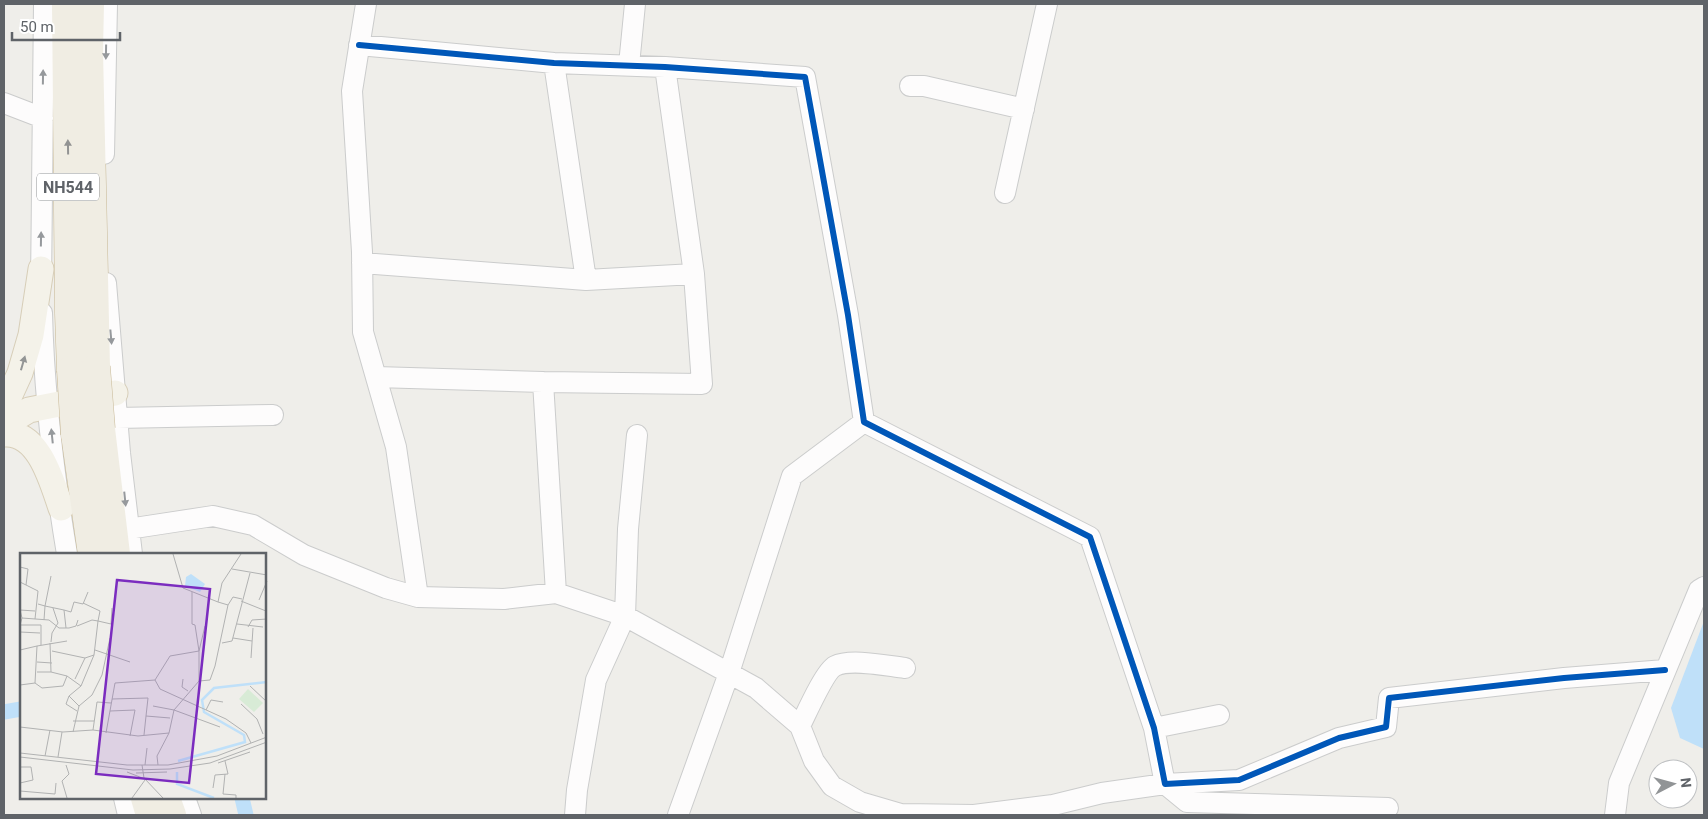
<svg xmlns="http://www.w3.org/2000/svg" width="1708" height="819" font-family="Roboto,sans-serif">
	<style>
		.water { fill: #bfe0f9 }
		.lines { fill: none; stroke-linecap: round; stroke-linejoin: round }
		.canal { stroke: #bfe0f9; stroke-width: 15 }
		.minor-casing { stroke: #cbcccc; stroke-width: 22 }
		.major-casing { stroke: #d7ceb8; stroke-width: 27 }
		.highway-casing { stroke: #c8b996; stroke-width: 29 }
		.minor { stroke: #fdfcfc; stroke-width: 20 }
		.major { stroke: #f4f2e9; stroke-width: 25 }
		.highway { stroke: #f0ede3; stroke-width: 28 }
		.highway-bridge-casing { stroke: #c8b996; stroke-width: 29; stroke-linecap: butt }
		.highway-bridge { stroke: #f0ede3; stroke-width: 28 }
		.cycleway-casing { stroke: #fff; stroke-width: 9 }
		.cycleway { stroke: #0057b8; stroke-width: 6 }
		.oneway { fill: #96999c }
		.oneway2 { fill: #929393 }
		.oneway3 { fill: #939595 }
		.labels { text-anchor: middle; stroke-width: 4; stroke-linejoin: round; paint-order: stroke }
		.shield { fill: #fff; stroke: #8f9295; stroke-width: 1 }
		.shield-label { font-size: 16px; font-weight: bold; fill: #5f6368 }
		.inset-river { fill: none; stroke: #bfe0f9; stroke-width: 2.5 }
		.inset-road { fill: none; stroke: #b1b2b2; stroke-width: 1 }
		.view { fill: #7b2cbf; fill-opacity: 0.15; stroke: #7b2cbf; stroke-width: 2.5 }
		.inset-edge { fill: none; stroke: #5f6368; stroke-width: 2.5 }
	</style>
	<rect width="100%" height="100%" fill="#efeeea"/>
	<path class="water" d="M1704,621V749L1680,738L1671,708Z"/>
	<g class="lines">
		<path class="canal" d="M4,712L21,709
			M242,798L246,815"/>
		<g class="minor-casing">
			<path id="minor" d="M366,4L352,91L362,252L363,332L396,447L418,597
				M359,45L554,63L665,67L805,77L848,315L864,422L1090,537L1154,728L1165,784L1239,780L1339,738L1386,727L1389,698L1564,678L1665,670
				M629,65L635,4
				M910,86H924L1024,109
				M4,103L43,118
				M104,154L107,4
				M1005,193L1047,4
				M362,263L586,280L554,63
				M586,280L694,274
				M106,283L120,453L132,554
				M41,284L44,4
				M42,313C44,392 54,476 67,554
				M376,377L543,382
				M117,418L273,415
				M128,529L213,516L253,525L304,555L386,588L418,597L504,599L556,593L625,616L756,688L800,726L814,761L832,786L860,802L901,814V815
				M556,593L543,382L702,384L694,274L665,67
				M800,726C806,714 825,671 835,666C851,658 887,666 905,668
				M1154,728L1219,715
				M124,798L128,815
				M185,798L191,815
				M901,814L974,815L1053,805L1102,793L1165,784L1187,802L1388,808
				M575,815L577,790L596,680L625,616L628,529L637,435
				M678,815L729,673L792,476L864,422
				M1615,815L1619,783L1699,590L1704,587"/>
		</g>
		<g class="major-casing">
			<path id="major" d="M4,408L20,373L31,335L41,269
				M4,425L29,410L115,393
				M4,434C39,431 52,482 61,508"/>
		</g>
		<g class="highway-casing">
			<path id="highway" d="M66,4L69,313L71,370
				M90,4L89,51L96,367
				M101,429L116,554
				M75,434L92,554
				M145,798L150,815
				M166,798L172,815"/>
		</g>
		<use href="#minor" class="minor"/>
		<use href="#major" class="major"/>
		<use href="#highway" class="highway"/>
		<g class="highway-bridge-casing">
			<path id="highway-bridge" d="M96,367L101,429
				M71,370L75,434"/>
		</g>
		<use href="#highway-bridge" class="highway-bridge"/>
		<g class="cycleway-casing">
			<path id="cycleway" d="M359,45L554,63L665,67L805,77L848,315L864,422L1090,537L1154,728L1165,784L1239,780L1339,738L1386,727L1389,698L1564,678L1665,670"/>
		</g>
		<use href="#cycleway" class="cycleway"/>
	</g>
	<defs><path id="oneway-solid" d="M-6-.8H1V-3.2L6.5 0L1 3.2V.8H-6Z" transform="scale(1.25)"/></defs>
	<g class="oneway">
		<use href="#oneway-solid" transform="translate(106 52) rotate(91)"/>
		<use href="#oneway-solid" transform="translate(43 77) rotate(-89)"/>
		<use href="#oneway-solid" transform="translate(41 239) rotate(-89)"/>
		<use href="#oneway-solid" transform="translate(111 337) rotate(85)"/>
		<use href="#oneway-solid" transform="translate(52 436) rotate(-96)"/>
		<use href="#oneway-solid" transform="translate(125 499) rotate(84)"/>
	</g>
	<use class="oneway2" href="#oneway-solid" transform="translate(68 147) rotate(-91)"/>
	<use class="oneway3" href="#oneway-solid" transform="translate(23 363) rotate(-74)"/>
	<g class="labels">
		<rect class="shield" x="37" y="173.5" width="62" height="27" rx="4"/>
		<g class="shield-label">
			<text x="68" y="193">NH544</text>
		</g>
	</g>
	<g transform="translate(20 553)">
		<rect width="246" height="246" fill="#efeeea"/>
		<path d="M228,136L243,150L234,159L219,146Z" fill="#d8ebd6"/>
		<path d="M171,21L185,31L180,39L165,33L166,24Z" fill="#bfe0f9"/>
		<path class="inset-river" d="M158,208L225,189L224,182L184,159L182,147L194,135L247,129M157,219V231L194,245"/>
		<path class="inset-road" d="M153,1L163,35L198,49M0,14L8,16L6,32M212,16L247,22M31,23L25,53L44,57L46,75M0,29L18,38L15,66M239,47L247,28M221,48L246,58M18,51L25,53L24,67M208,52L213,44L222,46M44,57L51,59L54,49L63,51L68,39M2,65L0,57L15,58M217,71L243,74M0,72L2,65L29,67L39,75H49L56,73L58,67M0,72H21V92M57,73L72,67L78,68L80,58L63,50M228,74L232,67L247,66M0,79L20,80M213,85L232,88M31,89L32,80L38,70L33,55M202,90L212,88L230,20M0,97L17,93M75,97L110,109M32,98L65,105M231,105L233,75M17,109L32,110M17,119H31L30,90M31,119L47,123M55,126L65,105L74,102L78,68L91,71L92,55M163,126L162,134L168,138M135,127L140,136L206,166L226,180L231,190M179,128V98L185,73M15,130L17,93L47,88M0,132L15,130L22,135L43,133L47,123L61,133L49,143L59,153L72,142L82,122L90,85M61,133L74,102M230,133L247,149M49,143L46,151L57,158M92,146L128,145L126,163L150,165M221,151L237,166L243,181M133,153L154,157L200,174M186,157L191,147L203,149M90,158L115,157L110,183M53,168H74M0,174L43,179L73,177L118,183L149,180M73,177L77,149L91,150M53,179L59,153M86,180L95,130L135,127L150,103L179,98L175,72L172,71V39M124,182L126,163M0,200L107,212H148L197,203L247,184M25,203L30,177M0,204L113,217L150,216L190,210L247,189M38,204L42,179M198,210L230,199M46,212L49,221L42,228L47,245M122,212L124,225L143,245M125,212L127,195M138,212L137,203L149,180L154,157L179,128L190,127L195,113L208,52L198,49L202,30L221,1M0,214H11L13,227L0,230M107,219L125,226M116,220L147,219M205,221L203,241L216,242V245M193,235L195,222L208,221L205,208M0,238L35,241L36,230M112,245L125,227"/>
		<path class="view" d="M97,27L190,36L169,230L76,221Z"/>
		<rect width="246" height="246" class="inset-edge"/>
	</g>
	<rect width="1708" height="819" fill="none" stroke="#5f6368" stroke-width="10"/>
	<g transform="translate(1673 784) rotate(84)"><circle r="24" fill="#ffffff" stroke="#bfc1c3"/>
	<path d="M0-4L9 19L0 12L-9 19Z" fill="#919496"/>
	<text y="-8" font-size="14" font-weight="bold" text-anchor="middle" fill="#5f6368">N</text>
	</g>
	<path d="M12 32v8h108v-8" fill="none" stroke="#5f6368" stroke-width="2.5"/>
	<text x="20" y="32" font-size="15" fill="#5f6368" stroke="#ffffff" stroke-width="4" paint-order="stroke">50 m</text>
</svg>
